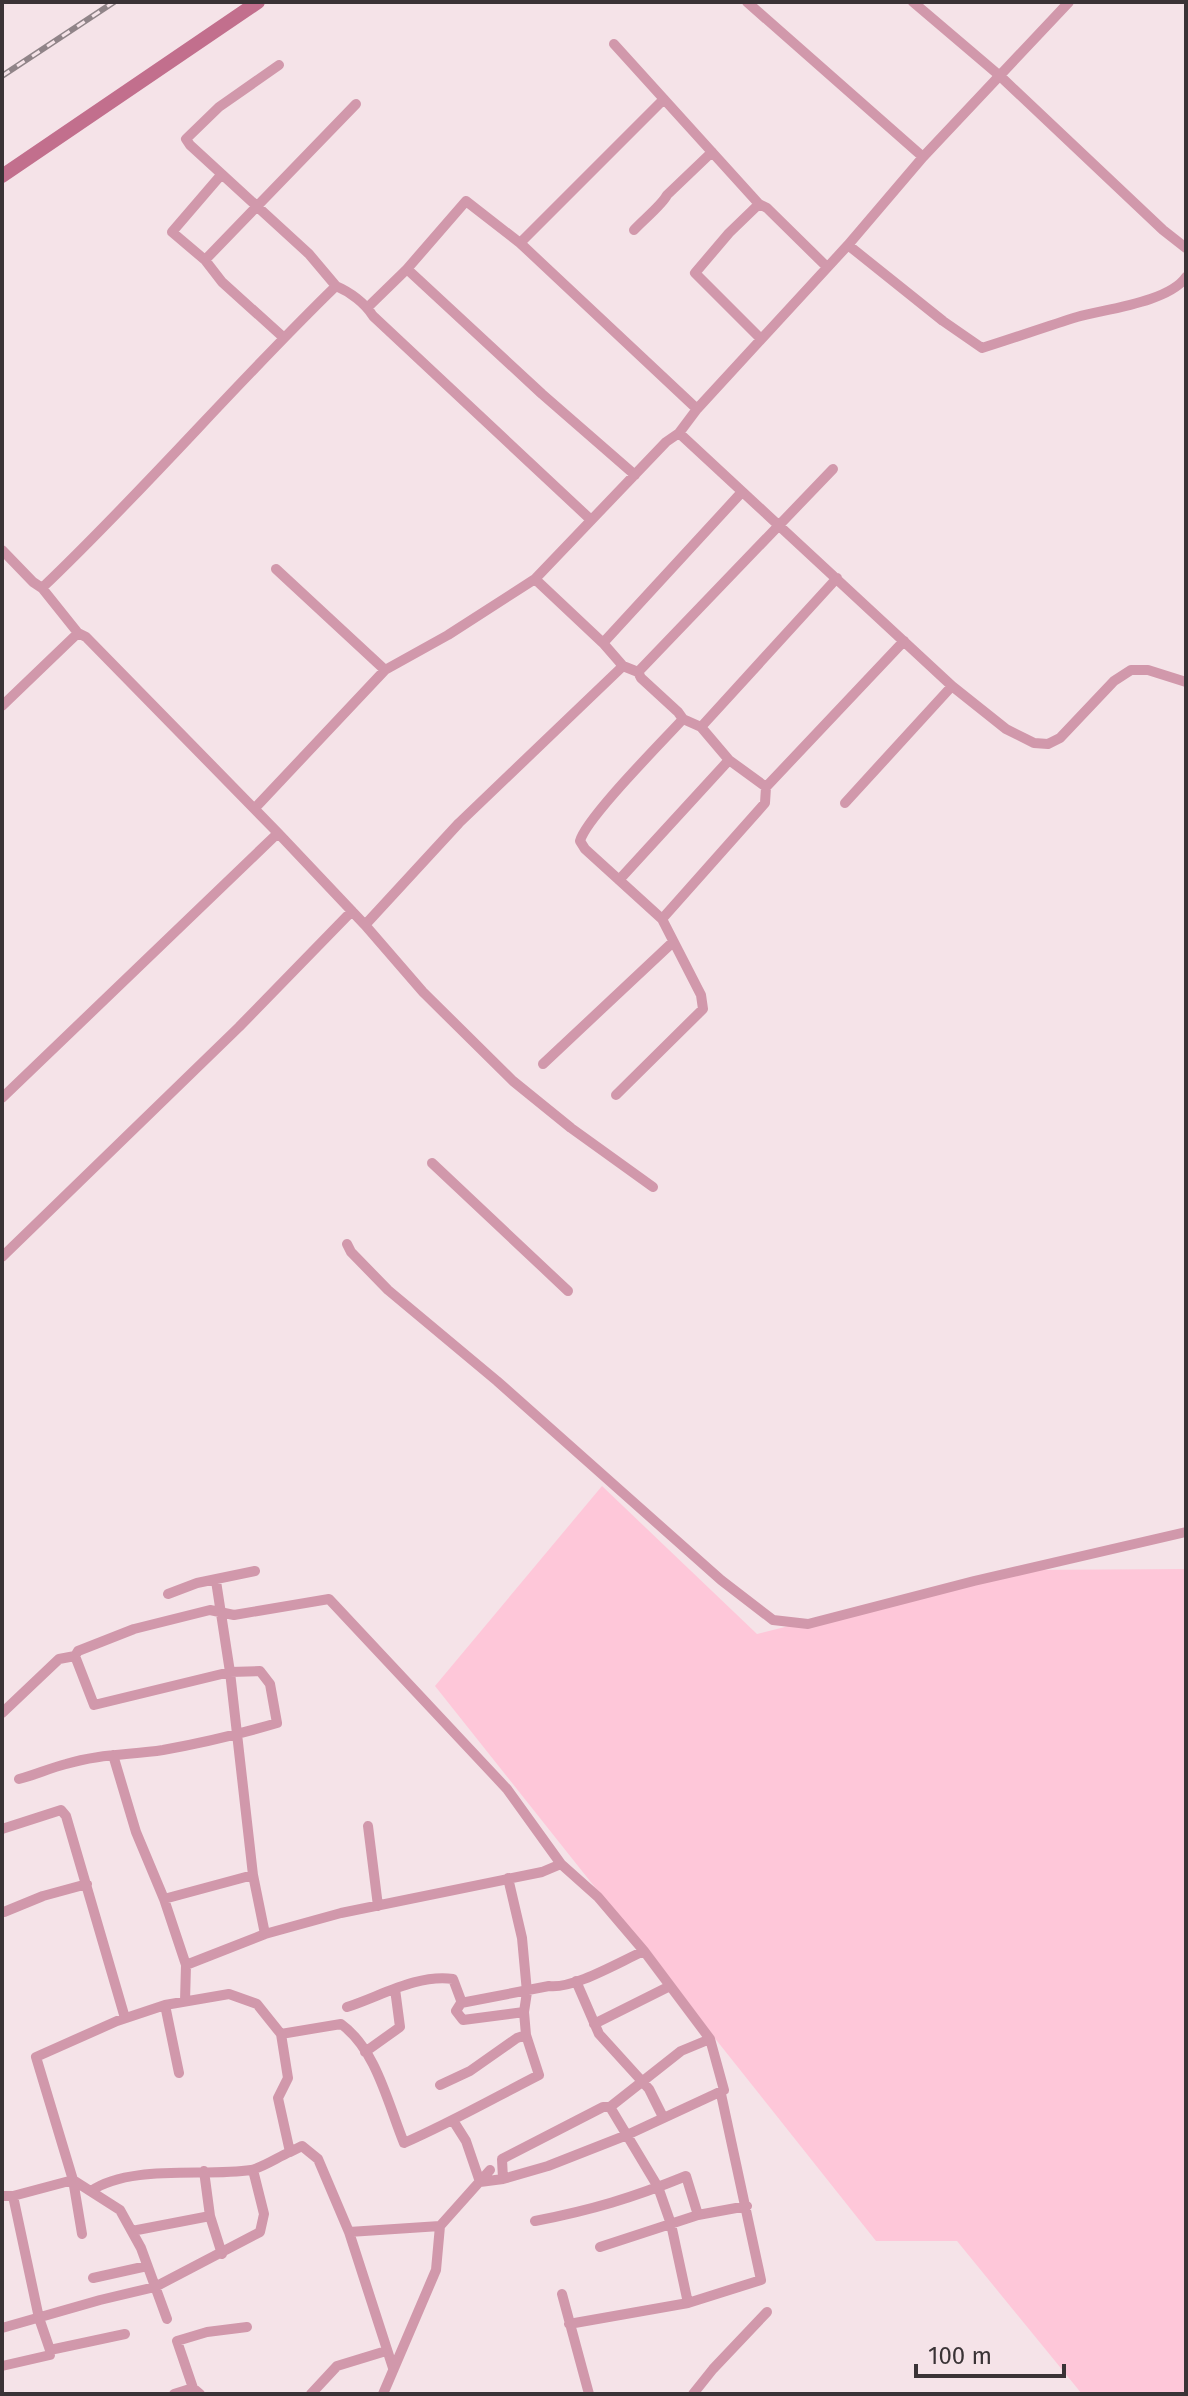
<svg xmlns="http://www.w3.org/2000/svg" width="1188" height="2396" font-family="'Fira Sans',sans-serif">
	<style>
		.green { fill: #fec7d9 }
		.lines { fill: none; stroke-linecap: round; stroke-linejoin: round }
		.street { stroke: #d198ab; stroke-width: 10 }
		.secondary { stroke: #c26f8d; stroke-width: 14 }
		.rail-casing { stroke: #908488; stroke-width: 6 }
		.rail { stroke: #f5e3e8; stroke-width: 3; stroke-dasharray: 9; stroke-linecap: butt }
	</style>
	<rect width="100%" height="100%" fill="#f5e3e8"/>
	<path class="green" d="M602,1486L757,1634L1012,1570L1186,1569V2394H1082L957,2241H876L435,1686Z"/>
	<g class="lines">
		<path class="street" d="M747,2L923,157
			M913,2L1000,76L1163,230L1186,248
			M614,44L759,204L767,208L827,267
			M221,175L172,232L205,260L222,282L283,337
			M759,204L729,233L695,273L760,338
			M634,230C643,220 662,205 667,195L712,152
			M520,243L663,100
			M848,245L943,321L982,348C1014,338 1045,327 1077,317C1106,309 1169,302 1186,277
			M205,260L356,104
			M407,269L542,394L635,475
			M336,286C350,292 365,303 373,316L590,519
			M368,307L407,269L466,201L520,243L697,409
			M679,433L952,686L1006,729L1034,743L1048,744L1060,738L1114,681L1131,670H1148L1186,682
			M2,550L33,582L42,588L78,633L86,637L278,833L365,925L423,992L513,1081L571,1128L653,1187
			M276,569L385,670
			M535,579L603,643L623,666L638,672L641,678L678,712L683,719L701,727L729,760L766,787
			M42,588C144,491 235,384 336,286L309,254L190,145L186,139L219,107L279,65
			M603,643L741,493
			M638,672L833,469
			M2,706L78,633
			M701,727L837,578
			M845,803L952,686
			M255,808L385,670L448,635L535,579L666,442L679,433L697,409L848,245L923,157L1069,2
			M619,880L729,760
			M662,919L765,803L766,787L904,641
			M365,925L459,823L623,666
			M543,1064L673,942
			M616,1095L703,1009L701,995L662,919L585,849L580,841C586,818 663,741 683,719
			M2,1098L278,833
			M432,1163L568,1291
			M347,1244L351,1252L388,1290L497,1381L721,1580L773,1620L808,1624L974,1581L1186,1532
			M2,1257L239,1027L352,911
			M216,1581L230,1672L253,1875L265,1934
			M168,1594L197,1583L255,1571
			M2,1713L59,1659L75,1656L78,1651L134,1629L210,1610L234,1615L329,1599L507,1789L561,1864L598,1897L644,1951L710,2039L724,2090L627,2135L548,2166L503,2179L480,2182L466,2141L454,2122
			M113,1755L136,1832L164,1899L186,1965L185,2001
			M19,1779C35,1775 50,1768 66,1764C98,1754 131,1755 163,1750C202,1743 240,1734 277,1723L270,1684L260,1671L230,1672L94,1705L75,1656
			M368,1826L378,1906
			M2,1829L61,1810L66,1816L125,2018
			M164,1899L253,1875
			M4,1912L43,1896L87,1884
			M186,1965L265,1934L341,1913L542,1872L561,1864
			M576,1981L599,2034L649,2089L663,2117
			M165,2005L179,2073
			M347,2007C381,1996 417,1974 453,1979L462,2003
			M524,2012L463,2020L456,2011L461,2003L549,1986C574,1989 619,1962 644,1951
			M594,2024L670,1986
			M281,2034L341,2024C376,2049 388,2104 404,2143C450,2123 494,2098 539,2075L526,2035L524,2012L527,1992L522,1938L508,1878
			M365,2052L400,2027L395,1989
			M440,2085L470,2071L517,2038L526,2035
			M610,2107L658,2187L671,2224L688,2303
			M204,2171L210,2216L222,2254
			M503,2179L502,2159L603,2107H610L681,2051L710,2039
			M91,2191C130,2164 205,2177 251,2170C264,2167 278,2157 290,2152
			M2,2196H13L73,2180L82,2234
			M13,2196L39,2318L50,2350
			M535,2221C592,2210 632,2198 686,2176L698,2215
			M132,2231L210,2216
			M349,2232L440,2226
			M600,2247L698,2215L747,2206
			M93,2278L147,2266
			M562,2294L589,2394
			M167,2319L141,2248L120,2210L73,2180L36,2057L117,2021L165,2005L229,1994L257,2004L281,2034L288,2078L278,2098L290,2152L302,2146L318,2159L349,2232L393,2368
			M569,2324L688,2303L761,2280L721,2094
			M2,2328L100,2300L155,2287L260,2232L264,2214L253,2170
			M2,2366L50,2355V2350L125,2334
			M174,2394L193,2388
			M200,2394L193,2388L177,2341L207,2332L247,2327
			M311,2394L337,2366L386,2351
			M383,2394L436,2270L440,2226L490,2170
			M693,2394L713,2369L767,2312"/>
		<path class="secondary" d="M2,176L258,2"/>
		<g class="rail-casing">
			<path id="rail" d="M2,76L114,2"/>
		</g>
		<use href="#rail" class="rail"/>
	</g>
	<rect width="1188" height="2396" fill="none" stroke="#3a3336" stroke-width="8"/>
	<path d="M916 2364v12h148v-12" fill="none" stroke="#3a3336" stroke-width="4"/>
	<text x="928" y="2364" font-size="24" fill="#3a3336" stroke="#f5e3e8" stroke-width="6" paint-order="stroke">100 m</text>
</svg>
